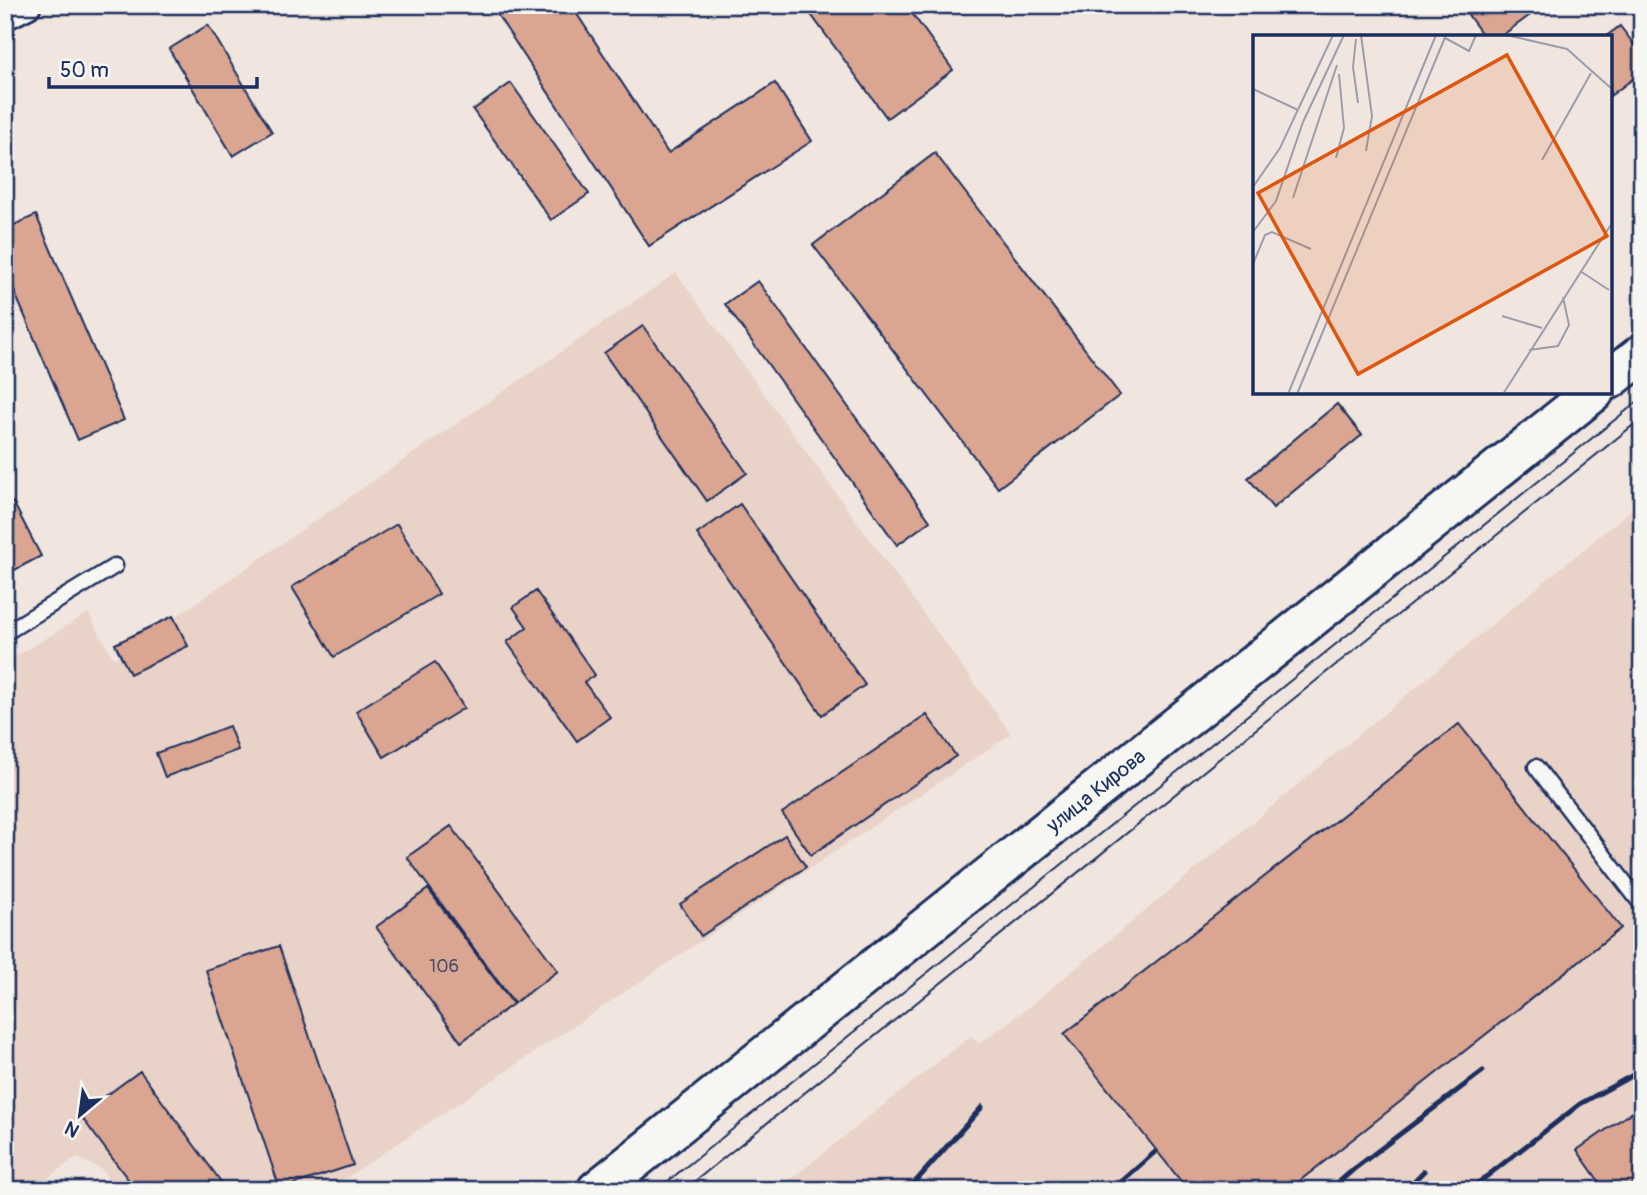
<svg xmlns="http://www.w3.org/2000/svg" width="1647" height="1195" font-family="Pangolin,sans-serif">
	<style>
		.built { fill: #e9d2c8 }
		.building { fill: #daa591; stroke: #1b2f5e; stroke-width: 2 }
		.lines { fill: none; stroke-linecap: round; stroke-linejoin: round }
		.service-casing { stroke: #1b2f5e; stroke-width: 19 }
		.minor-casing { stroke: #1b2f5e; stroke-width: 32 }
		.secondary-casing { stroke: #1b2f5e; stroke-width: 44 }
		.service { stroke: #f6f6f2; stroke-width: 14 }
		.minor { stroke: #f6f6f2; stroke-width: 26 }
		.secondary { stroke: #f6f6f2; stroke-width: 38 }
		.tram { stroke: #1b2f5e; stroke-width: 2 }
		.rail { stroke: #1b2f5e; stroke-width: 5 }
		.labels { text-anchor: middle; stroke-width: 5; stroke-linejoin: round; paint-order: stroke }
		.number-label { font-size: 18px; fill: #4b4c6b }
		.street-label { font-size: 21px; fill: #1b2f5e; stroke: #f6f6f2 }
		.inset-road { fill: none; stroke: #9b9dab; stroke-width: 2 }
		.view { fill: #de5710; fill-opacity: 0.15; stroke: #de5710; stroke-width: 3.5 }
		.inset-edge { fill: none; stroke: #1b2f5e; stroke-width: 3.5 }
	</style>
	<rect width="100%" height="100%" fill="#f0e6df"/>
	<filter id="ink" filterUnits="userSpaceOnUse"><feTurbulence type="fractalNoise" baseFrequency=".0143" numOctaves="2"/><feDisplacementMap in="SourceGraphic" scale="14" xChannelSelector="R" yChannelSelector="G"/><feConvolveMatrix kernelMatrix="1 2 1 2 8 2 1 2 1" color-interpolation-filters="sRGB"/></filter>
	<g filter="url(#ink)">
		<path class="built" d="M676,273L1011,734L328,1190H116L101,1169L76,1157L32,1190H5V663L88,613L114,659Z
			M1642,501V1190H777L971,1036L979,1044L1025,1010Z"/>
		<path class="building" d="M491,5H571L668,153L775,83L812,141L649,246Z
			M804,5H906L953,70L887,118Z
			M1461,5H1544L1500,37H1484Z
			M208,25L272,132L233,156L169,49Z
			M1620,26L1642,55V72L1610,96V37H1605Z
			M511,83L589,194L551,220L473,110Z
			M935,153L1120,395L998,488L813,245Z
			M36,215L124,420L78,440L5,270V229Z
			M758,281L930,521L897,545L725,304Z
			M643,326L747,473L707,501L604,353Z
			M1337,404L1362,435L1273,508L1248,478Z
			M13,502L41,556L5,575V506Z
			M740,504L865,685L822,715L697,534Z
			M397,524L439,594L334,657L292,587Z
			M536,591L595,675L584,682L610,717L577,741L507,642L527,627L513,607Z
			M173,616L188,646L130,674L115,644Z
			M435,662L464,708L384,757L356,711Z
			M927,715L956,756L811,855L782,813Z
			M1459,724L1621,928L1288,1190H1188L1064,1034Z
			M229,726L238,750L165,777L156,753Z
			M451,826L558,971L514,1003L407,857Z
			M785,835L806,867L701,936L680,904Z
			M428,889L513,1004L461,1042L376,927Z
			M279,946L353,1165L280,1189L206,970Z
			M140,1071L227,1190H136L80,1115Z
			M1642,1105V1177L1624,1190H1605L1577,1150Z"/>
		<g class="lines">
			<g class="service-casing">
				<path id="service" d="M5,633L115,566
					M1536,767L1642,905"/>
			</g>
			<g class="minor-casing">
				<path id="minor" d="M5,16L27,5"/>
			</g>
			<g class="secondary-casing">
				<g id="secondary">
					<path d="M1610,379L1642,354"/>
					<path id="s1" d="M597,1190L1594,392"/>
				</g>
			</g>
			<use href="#service" class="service"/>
			<use href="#minor" class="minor"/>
			<use href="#secondary" class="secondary"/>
			<path class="tram" d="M657,1190L1642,398
				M684,1190L1642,418"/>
			<path class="rail" d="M908,1190L982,1107
				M1112,1190L1155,1152
				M1330,1190L1354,1169L1483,1071
				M1405,1190L1424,1171
				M1469,1190L1580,1104L1642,1070"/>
		</g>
	</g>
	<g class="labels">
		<g class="number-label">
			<text x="444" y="972">106</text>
		</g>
		<g class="street-label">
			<text dy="7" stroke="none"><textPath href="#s1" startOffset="639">улица Кирова</textPath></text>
		</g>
	</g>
	<g transform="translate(1253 35)">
		<rect width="359" height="359" fill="#f0e6df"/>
		<path class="inset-road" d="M108,0L119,81L113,116M253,0L314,14L359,54M192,3L216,16L223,0M103,4L100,32L105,68M0,54L45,75M83,123L91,93L86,39M289,125L338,38M0,152L27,113L80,0M40,163L84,30M0,197L23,166L50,87L91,0M0,229L12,200L19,197L58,214M327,236L356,255M249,281L289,293M276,315L305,311L316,290L310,262M35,359L183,0M44,359L193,0M250,359L359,188"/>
		<path class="view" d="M254,20L354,201L105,339L5,158Z"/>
		<rect width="359" height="359" class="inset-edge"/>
	</g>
	<rect width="1647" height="1195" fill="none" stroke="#f6f6f2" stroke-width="28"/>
	<rect x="14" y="14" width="1619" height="1167" fill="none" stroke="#1b2f5e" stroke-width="2.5" filter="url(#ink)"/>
	<g transform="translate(80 1115) rotate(209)" stroke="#f6f6f2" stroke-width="5" paint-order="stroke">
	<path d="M0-5L12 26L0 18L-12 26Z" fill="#1b2f5e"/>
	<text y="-10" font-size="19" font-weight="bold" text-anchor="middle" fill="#1b2f5e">N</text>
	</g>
	<path d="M49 77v10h208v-10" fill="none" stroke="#1b2f5e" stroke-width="3.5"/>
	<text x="60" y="77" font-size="21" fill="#1b2f5e" stroke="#f6f6f2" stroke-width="5" paint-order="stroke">50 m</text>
</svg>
